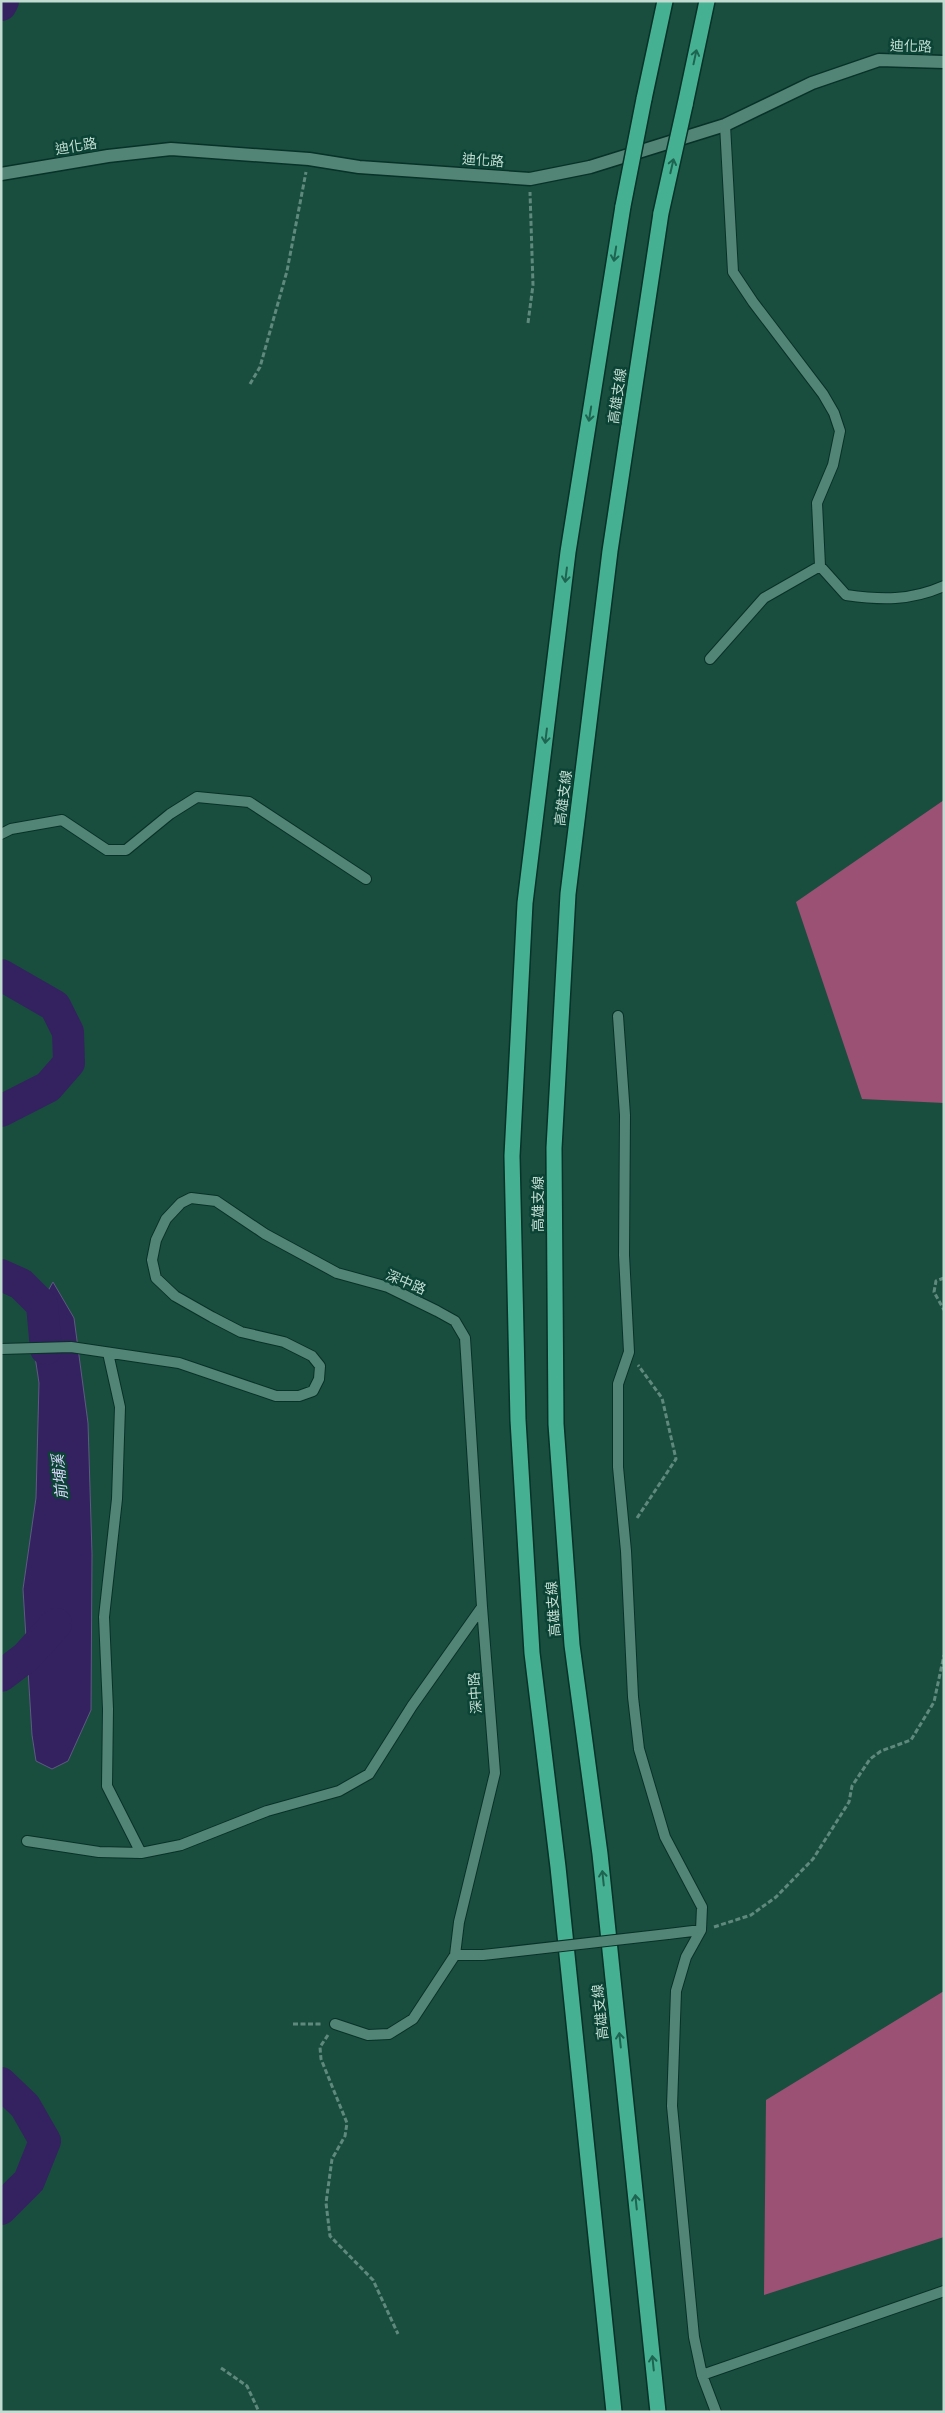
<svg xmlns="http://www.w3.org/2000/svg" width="945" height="2413" font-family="'Work Sans','Noto Sans TC',sans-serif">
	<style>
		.forest { fill: #9a5173 }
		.water { fill: #33225f; stroke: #5e5a82 }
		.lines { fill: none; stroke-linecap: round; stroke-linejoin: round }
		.river { stroke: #33225f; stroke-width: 32 }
		.lane-casing { stroke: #083127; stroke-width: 12 }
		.street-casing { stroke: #083127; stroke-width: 15 }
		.highway-casing { stroke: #083127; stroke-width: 18 }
		.path { stroke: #5f897c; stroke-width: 3; stroke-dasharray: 5 2.5; stroke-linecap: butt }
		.lane { stroke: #528575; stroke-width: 10 }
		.street { stroke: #528575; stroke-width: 12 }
		.highway { stroke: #46b093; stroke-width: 15 }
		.lane-bridge-casing { stroke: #083127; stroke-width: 12; stroke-linecap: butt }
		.highway-bridge-casing { stroke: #083127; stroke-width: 18; stroke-linecap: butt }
		.lane-bridge { stroke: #528575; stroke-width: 10 }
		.highway-bridge { stroke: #46b093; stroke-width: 15 }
		.oneway { stroke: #1d6451 }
		.labels { text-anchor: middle; stroke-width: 5; stroke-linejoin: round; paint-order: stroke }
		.street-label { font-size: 14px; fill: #c2dcd2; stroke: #0b4335 }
		.water-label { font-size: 15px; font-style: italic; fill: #dbd5fc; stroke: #0b4335 }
	</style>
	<rect width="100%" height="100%" fill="#194e3f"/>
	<path class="forest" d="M944,800V1103L862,1099L796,902Z
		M944,1991V2237L764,2295L766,2100Z"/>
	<path class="water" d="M53,1282L74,1318L88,1423L92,1554L91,1710L68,1761L52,1769L36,1761L32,1735L23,1589L36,1498L39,1383L30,1323Z"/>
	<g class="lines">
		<path class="river" d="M1,5L3,1
			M1,975L55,1006L68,1032L69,1063L48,1087L1,1111
			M1,1275L21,1284L42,1305L46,1349
			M1,1676L26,1657L56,1624
			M1,2083L25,2106L45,2141L29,2181L1,2209"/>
		<g class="lane-casing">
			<path id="lane" d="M820,566L846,595C881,600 910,601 944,586
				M710,659L764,598L820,566L817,503L833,465L840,431L834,413L823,394L753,302L733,272L725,125
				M1,834L11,829L62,820L107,850H126L170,814L197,797L249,802L366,879
				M618,1016L625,1115L624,1255L629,1352L618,1384V1467L626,1551L633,1697L639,1749L665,1837L702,1907L701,1930L686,1957L676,1991L672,2106L694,2337L702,2375L716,2412
				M1,1349L71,1347L179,1363L276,1396H299L313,1391L319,1379L320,1366L312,1356L284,1342L241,1332L212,1317L175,1296L156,1278L152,1260L156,1240L166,1219L181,1203L191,1198L216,1201L265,1234L337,1273L388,1287L437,1311L455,1321L465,1338L482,1607L495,1773L459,1922L455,1955L413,2019L389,2034L368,2035L335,2024
				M108,1353L120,1407L117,1499L104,1617L108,1709L107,1786L141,1853
				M27,1841L99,1852L141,1853L181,1845L267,1811L339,1791L369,1774L412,1706L482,1607
				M668,1934L701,1930
				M455,1955H483
				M702,2375L944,2291"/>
		</g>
		<g class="street-casing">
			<path id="street" d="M1,174L108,156L171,149L309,159L359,167L530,179L590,167L725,125L812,83L879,60L944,62"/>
		</g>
		<g class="highway-casing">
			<path id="highway" d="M644,99L665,1
				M685,105L707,1
				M614,2412L558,1867L532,1653L518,1420L512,1156L525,903L568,552L623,206
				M658,2412L600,1854L572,1645L556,1424L554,1148L568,894L610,551L661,213"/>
		</g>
		<path class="path" d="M528,323L533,285L530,192
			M250,384L260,367L287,271L306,172
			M944,1278L936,1281L934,1292L944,1310
			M637,1518L676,1459L662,1398L638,1365
			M714,1927L751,1915L776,1897L813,1859L849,1802L852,1786L870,1759L881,1751L911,1740L934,1702L944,1655
			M293,2024H322
			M328,2035L320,2047L321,2059L347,2123L345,2136L332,2159L326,2203L330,2236L373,2280L398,2334
			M221,2368L247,2386L259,2412"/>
		<use href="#lane" class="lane"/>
		<use href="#street" class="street"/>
		<use href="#highway" class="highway"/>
		<g class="lane-bridge-casing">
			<path id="lane-bridge" d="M483,1955L668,1934"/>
		</g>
		<g class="highway-bridge-casing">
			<path id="highway-bridge" d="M623,206L644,99
				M661,213L685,105"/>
		</g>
		<use href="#lane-bridge" class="lane-bridge"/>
		<use href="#highway-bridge" class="highway-bridge"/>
	</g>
	<defs><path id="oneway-shaft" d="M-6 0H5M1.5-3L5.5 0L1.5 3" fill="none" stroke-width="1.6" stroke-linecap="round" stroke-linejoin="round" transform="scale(1.25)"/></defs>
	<g class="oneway">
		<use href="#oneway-shaft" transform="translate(695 57) rotate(-78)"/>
		<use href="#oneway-shaft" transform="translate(672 166) rotate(-77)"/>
		<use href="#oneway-shaft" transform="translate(615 254) rotate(99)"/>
		<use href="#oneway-shaft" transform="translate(590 414) rotate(99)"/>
		<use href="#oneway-shaft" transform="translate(566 575) rotate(97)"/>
		<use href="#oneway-shaft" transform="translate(546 736) rotate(97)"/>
		<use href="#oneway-shaft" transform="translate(603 1878) rotate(-96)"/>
		<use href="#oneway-shaft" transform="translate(620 2040) rotate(-96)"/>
		<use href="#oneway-shaft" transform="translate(636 2202) rotate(-96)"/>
		<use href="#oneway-shaft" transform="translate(653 2363) rotate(-96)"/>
	</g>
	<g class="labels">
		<g class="street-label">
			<text transform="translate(911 46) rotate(2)" y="5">迪化路</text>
			<text transform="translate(76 146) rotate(-9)" y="5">迪化路</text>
			<text transform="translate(483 160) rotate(4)" y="5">迪化路</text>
			<text transform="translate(617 396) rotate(-82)" y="5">高雄支線</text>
			<text transform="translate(563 798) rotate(-83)" y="5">高雄支線</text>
			<text transform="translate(538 1204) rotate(-90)" y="5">高雄支線</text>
			<text transform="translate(406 1282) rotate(23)" y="5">深中路</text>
			<text transform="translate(553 1609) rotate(-94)" y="5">高雄支線</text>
			<text transform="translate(475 1693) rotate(-94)" y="5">深中路</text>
			<text transform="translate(600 2012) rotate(-96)" y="5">高雄支線</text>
		</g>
		<g class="water-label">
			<text transform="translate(60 1477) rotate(-96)" y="5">前埔溪</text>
		</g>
	</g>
	<rect width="945" height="2413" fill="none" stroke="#c2dcd2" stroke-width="5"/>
</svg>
